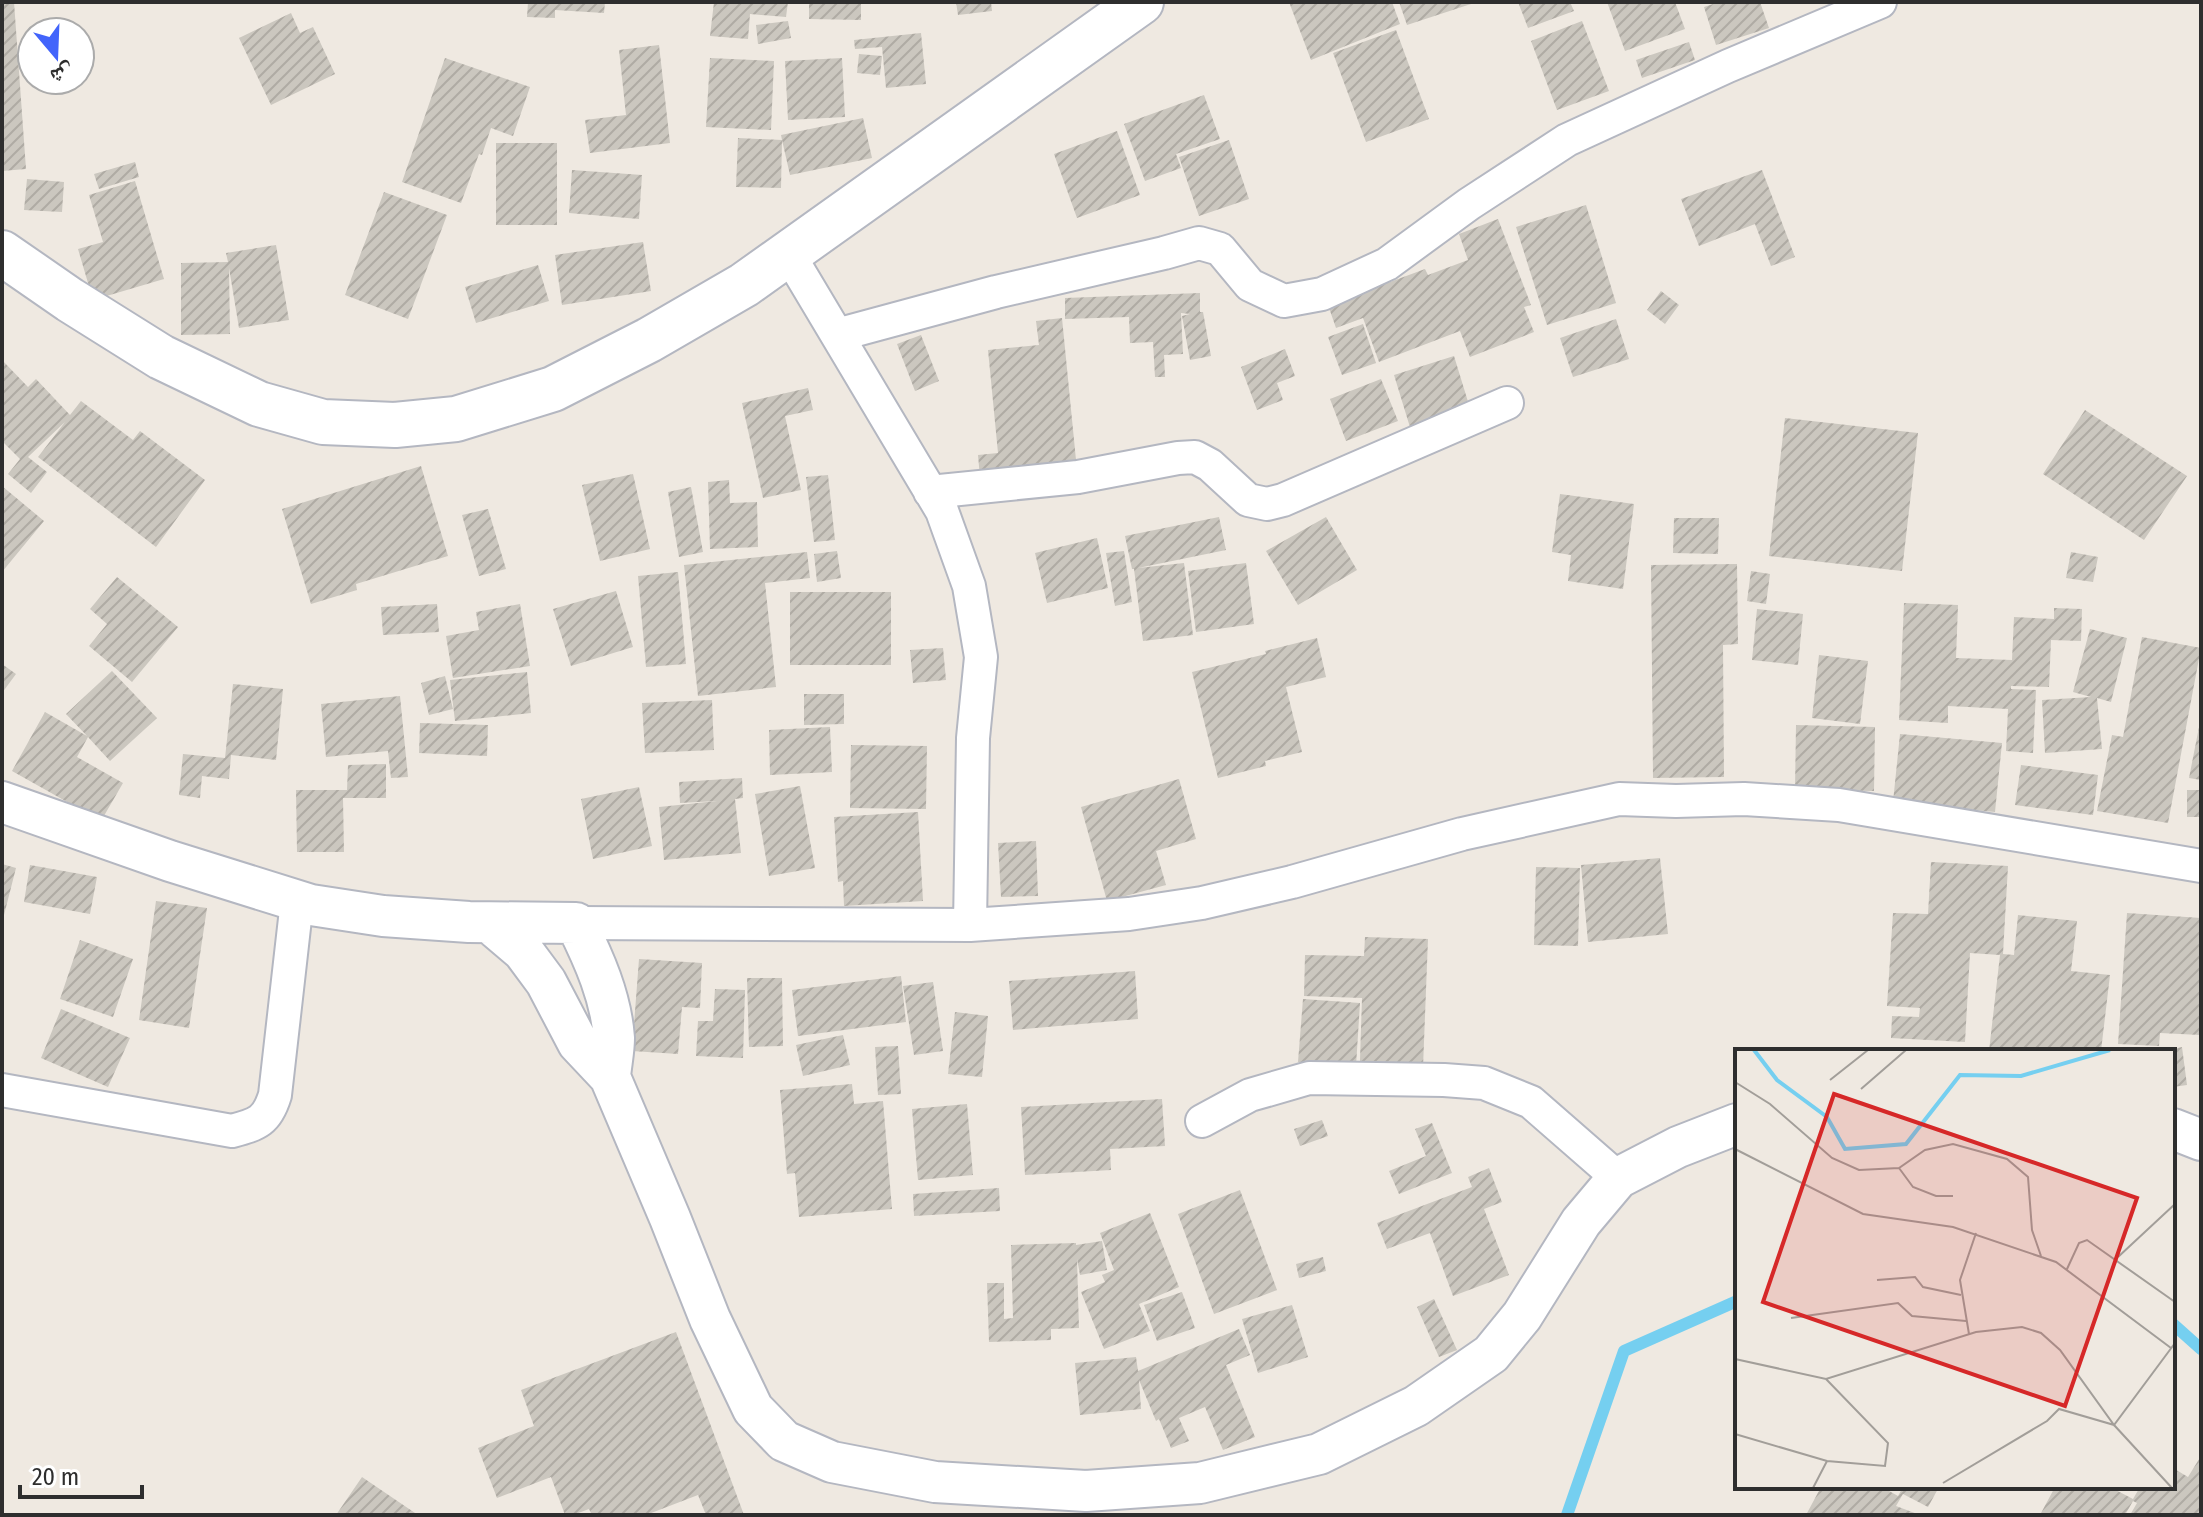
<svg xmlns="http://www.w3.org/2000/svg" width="2203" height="1517" font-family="'Fira Sans Condensed','Noto Naskh Arabic',sans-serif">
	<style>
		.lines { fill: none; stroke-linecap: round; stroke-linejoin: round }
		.stream { stroke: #75cff0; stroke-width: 12 }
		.building { fill: url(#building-hatch) }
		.minor-casing { stroke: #b4b7c1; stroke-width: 36 }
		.tertiary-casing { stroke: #b4b7c1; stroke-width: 44 }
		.secondary-casing { stroke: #b4b7c1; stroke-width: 48 }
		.minor { stroke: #fff; stroke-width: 32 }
		.tertiary { stroke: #fff; stroke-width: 40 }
		.secondary { stroke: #fff; stroke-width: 44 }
		.inset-river { fill: none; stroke: #75cff0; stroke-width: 4 }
		.inset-road { fill: none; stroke: #a29e99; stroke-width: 2 }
		.view { fill: #d62828; fill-opacity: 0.15; stroke: #d62828; stroke-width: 4 }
		.inset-edge { fill: none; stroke: #2e2e2e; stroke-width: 4 }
	</style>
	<defs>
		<pattern id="building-hatch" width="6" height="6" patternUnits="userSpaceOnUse" patternTransform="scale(2)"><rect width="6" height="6" fill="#cbc7bf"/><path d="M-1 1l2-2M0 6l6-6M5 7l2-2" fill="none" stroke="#afaba4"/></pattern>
	</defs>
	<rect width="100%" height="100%" fill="#efe9e1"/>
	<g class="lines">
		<path class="stream" d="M2173,1324L2201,1349
			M1567,1515L1624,1351L1737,1301"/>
	</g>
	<path class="building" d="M2,2H14L26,169L2,171Z
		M528,2H605L604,13L555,10V18L527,17Z
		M714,2H788L786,17L750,14L748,39L710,36Z
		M809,2H861V20L809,19Z
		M956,2H991L992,11L958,15Z
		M1289,2H1392L1400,24L1311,60Z
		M1399,2H1474V3L1407,25Z
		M1518,2H1570L1574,11L1528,28Z
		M1607,2H1675L1685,29L1625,51Z
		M1719,2H1760L1769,28L1716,45L1704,7Z
		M291,13L300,33L313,27L335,74L271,105L239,38Z
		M788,21L791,38L758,44L756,25Z
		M1582,21L1609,91L1557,110L1531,41Z
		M1396,30L1429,119L1366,142L1333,53Z
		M921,33L926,84L886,88L882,47L855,49L854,40Z
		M1689,42L1695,60L1642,78L1636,60Z
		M659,45L670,143L590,153L585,120L626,115L619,50Z
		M859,54L882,56L880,75L857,73Z
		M445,58L530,87L513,136L491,128L482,155L479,154L461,203L402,182Z
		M710,58L774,61L771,130L706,127Z
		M842,58L845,117L788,120L785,61Z
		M1204,95L1220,139L1176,154L1181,168L1145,181L1124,124Z
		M863,118L872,158L790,175L782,140L781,188L736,187L738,138L782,140L781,135Z
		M1117,131L1140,195L1077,218L1054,154Z
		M1229,140L1249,199L1199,216L1179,157Z
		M496,143H557V225H496Z
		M135,162L139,177L99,189L94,174Z
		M572,170L642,175L639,219L569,213Z
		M1762,170L1795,257L1771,266L1755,224L1699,246L1681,199Z
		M27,179L64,182L62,212L24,210Z
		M135,181L164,279L93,300L78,249L103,242L89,195Z
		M384,192L447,215L408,319L345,295Z
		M1586,205L1616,303L1547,325L1516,227Z
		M1498,219L1531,305L1524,307L1534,332L1470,357L1460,331L1379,362L1363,318L1336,328L1328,305L1425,269L1428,275L1468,260L1459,234Z
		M643,242L651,291L562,305L555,255Z
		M276,245L289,320L239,328L229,268L230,334L181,335V263L228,262L226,253Z
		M538,265L549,301L476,323L465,287Z
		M1661,291L1679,305L1665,324L1647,310Z
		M1200,293V312H1203L1211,356L1190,360L1182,316L1190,314L1181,313L1183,354L1164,355L1165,377H1155L1153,342L1130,343L1129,317L1065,319V298Z
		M1062,318L1076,460L1034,464L1036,484L981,489L978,455L998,453L988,350L1039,345L1036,321Z
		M1616,319L1629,359L1573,377L1560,338Z
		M1363,324L1376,363L1342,375L1328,337Z
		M921,335L939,381L915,391L897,344Z
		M1285,349L1295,376L1277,383L1283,400L1257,410L1241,367Z
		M1454,356L1473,418L1413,437L1394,375Z
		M2,360L28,387L36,379L70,415L81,401L133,440L140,431L205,480L156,547L38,457L65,422L28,457L47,472L31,493L8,474L20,459L2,441Z
		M1381,379L1398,421L1346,441L1330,399Z
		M808,388L813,410L785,416L801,490L763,498L742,403Z
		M2085,410L2187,476L2144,540L2043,474Z
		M1785,418L1918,433L1902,571L1769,556Z
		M421,466L448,556L356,584L357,590L311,604L282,509Z
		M633,474L650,549L600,561L582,485Z
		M828,475L835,540L814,542L806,477Z
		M729,480L730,503L757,502L758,547L710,549L708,482Z
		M2,486L44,521L2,572Z
		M691,487L703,552L679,557L668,492Z
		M1560,494L1634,504L1623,589L1568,581L1571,555L1552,552Z
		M488,509L506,569L479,576L462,515Z
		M1219,517L1226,550L1138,568L1184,563L1193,635L1143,641L1134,569H1132L1125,536Z
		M1326,517L1357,570L1298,605L1266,551Z
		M1674,518H1719L1718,554L1673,553Z
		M1097,538L1108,588L1047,603L1035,553Z
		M837,551L841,578L817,582L814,554Z
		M1124,551L1132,602L1115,606L1106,553Z
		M807,552L810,578L765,583L776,687L698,696L684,565Z
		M2071,552L2098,557L2093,582L2066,578Z
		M1246,563L1254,624L1196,632L1188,571Z
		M1737,564L1738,644L1723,645L1724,777L1653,778L1651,565Z
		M1751,571L1770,574L1766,604L1747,601Z
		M678,572L686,664L646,667L638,576Z
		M117,577L178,627L132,682L89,646L107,624L90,609Z
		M616,591L633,647L571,666L553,609Z
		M790,592H891V665H790Z
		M1904,603L1958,605L1956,658L2012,660L2014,617L2054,619V608L2082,609L2081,641L2051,640L2049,687L2011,686V689L2036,690L2033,753L2006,751L2008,709L1948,706V723L1899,720Z
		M437,604L439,632L383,635L381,607Z
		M520,604L530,666L453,678L446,636L479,630L476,612Z
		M1757,609L1803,614L1798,665L1752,660Z
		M2090,629L2127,638L2111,702L2097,698L2102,749L2045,753L2042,700L2091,697L2073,692Z
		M2142,637L2201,648L2168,823L2097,811L2112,735L2123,737Z
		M1317,638L1326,677L1286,687L1302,752L1265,761L1266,766L1218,778L1192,672L1266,654L1265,651Z
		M943,648L946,680L913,683L910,650Z
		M1819,655L1868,661L1860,724L1812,718Z
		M2,664L16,674L2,693Z
		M112,671L157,718L110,761L88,737L77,757L123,783L101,821L12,771L45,712L87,736L66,714Z
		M527,672L531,713L455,721L450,680Z
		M445,676L453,709L429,715L421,683Z
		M233,684L283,689L276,760L231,755L229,779L202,776L200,798L179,795L183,754L225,758Z
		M804,694H844V724L804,725Z
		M400,696L408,777L391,778L388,751L326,757L321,704Z
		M712,700L714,750L645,753L642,703Z
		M2200,722H2201V780L2189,778Z
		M420,723L488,725L487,756L419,753Z
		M1796,725L1875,727L1874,791L1795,790Z
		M830,727L832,772L770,775L769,730Z
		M1900,734L2002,743L1995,812L1893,802Z
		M851,745L927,746L926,809L850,808Z
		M386,764V798H343L344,852H297L296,790H347L348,765Z
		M2021,765L2098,775L2093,815L2015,805Z
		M742,778L743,798L735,799L741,853L664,860L659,807L717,801L680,803L679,782Z
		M1179,779L1196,839L1156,851L1166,885L1107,901L1081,807Z
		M800,786L815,868L769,876L755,794Z
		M639,787L652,846L593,859L581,799Z
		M2187,790H2201V817H2187Z
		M918,812L923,901L844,906L843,881L838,882L834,817Z
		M1036,841L1038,896L1001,897L998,843Z
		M1660,858L1668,934L1588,942L1581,865Z
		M1931,862L2008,866L2003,954L2014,955L2018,915L2077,921L2071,971L2110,975L2101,1051H1989L2000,955L1970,953L1965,1042L1891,1038L1892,1016L1919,1017L1920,1008L1887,1006L1893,913L1928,914Z
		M2,864L16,868L3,919L2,918Z
		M30,865L97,877L90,914L24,902Z
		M1536,867L1580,868L1578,946L1534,945Z
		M156,901L207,908L189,1028L139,1020Z
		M2127,913L2201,918L2200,1035L2160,1033L2159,1046L2118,1044Z
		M1365,937L1428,939L1422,1093L1359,1091L1362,998L1304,996L1305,955L1364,956Z
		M80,940L133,959L113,1017L60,999Z
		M639,959L702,963L700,1008L682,1007L678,1054L632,1051Z
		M1135,971L1138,1019L1013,1030L1009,981Z
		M901,976L906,1022L798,1036L792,990Z
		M747,978H782L783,1046L749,1047Z
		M933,982L943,1051L914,1055L903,986Z
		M715,989L745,990L743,1058L696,1056L698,1021H713Z
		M1303,999L1360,1003L1356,1066L1298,1062Z
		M61,1009L130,1038L108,1087L41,1058Z
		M955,1012L988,1016L982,1077L948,1074Z
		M843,1035L850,1065L803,1076L796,1045Z
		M898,1046L901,1094L878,1095L875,1047Z
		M2182,1047L2187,1085L2173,1087V1049Z
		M852,1084L854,1104L883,1101L892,1209L799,1217L795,1173L787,1174L780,1090Z
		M1162,1099L1165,1146L1110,1149L1111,1170L1025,1175L1021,1107Z
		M967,1104L973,1175L918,1180L912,1109Z
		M1322,1120L1328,1136L1300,1146L1294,1129Z
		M1432,1123L1452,1173L1399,1194L1389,1171L1426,1156L1415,1129Z
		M1489,1168L1502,1202L1484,1209L1509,1275L1453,1296L1430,1233L1387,1249L1377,1223L1472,1187L1468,1177Z
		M999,1188L1000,1211L914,1216L913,1194Z
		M1240,1190L1277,1290L1214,1314L1178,1214Z
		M1150,1213L1179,1287L1139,1304L1150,1331L1104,1349L1081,1292L1105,1282L1102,1275L1114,1270L1100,1233Z
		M1102,1241L1107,1270L1080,1275L1077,1259L1079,1328L1051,1329V1340L989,1342L987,1283H1004V1319L1013,1318L1011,1245L1076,1243V1245Z
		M1323,1257L1326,1271L1299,1278L1296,1264Z
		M1182,1292L1195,1328L1157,1341L1144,1305Z
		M1434,1299L1457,1350L1439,1357L1417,1307Z
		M1292,1305L1308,1357L1258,1373L1242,1319Z
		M1239,1329L1250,1355L1226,1365L1255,1437L1223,1450L1205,1407L1179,1418L1189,1441L1171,1448L1159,1419L1156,1421L1139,1380L1141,1409L1080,1415L1075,1363L1136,1357L1138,1371Z
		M676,1332L744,1515H706L698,1495L646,1515H592L589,1509L573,1515H565L551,1477L497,1498L478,1448L534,1426L521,1390Z
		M2201,1456V1515H2130L2137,1503L2133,1501L2125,1515H2040L2055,1487H2110L2133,1499L2140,1487H2173V1468L2188,1477Z
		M362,1477L418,1515H336Z
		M1821,1487H1882L1898,1496L1903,1487H1939L1928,1507L1903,1494L1896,1506L1920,1515H1806Z"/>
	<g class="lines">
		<g class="minor-casing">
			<path id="minor" d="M788,253L942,511L969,586L981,657L973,738L970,925
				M837,335L996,292L1164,253L1199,243L1220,249L1250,285L1284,301L1322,294L1387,264L1469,204L1567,140L1728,66L1880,2
				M930,492L1078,477L1178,458L1195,457L1210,465L1248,500L1267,504L1283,500L1507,403
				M576,923L970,925L1129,914L1202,903L1292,882L1462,834L1619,799L1676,801L1744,799L1839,805L2201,866
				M2,1090L232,1131C258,1124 267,1121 275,1095L297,901
				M1202,1121L1250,1095L1309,1078L1444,1080L1484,1083L1531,1102L1618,1178"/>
		</g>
		<g class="tertiary-casing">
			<path id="tertiary" d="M2,802L170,861L311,905L383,916L469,922L576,923C594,959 611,997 614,1038C614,1051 611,1064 610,1077
				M490,923L523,951L546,982L578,1043L610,1077L670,1218L710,1319L753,1409L784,1441L832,1462L935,1482L1086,1491L1200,1483L1319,1454L1416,1406L1491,1354L1522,1316L1581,1222L1618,1178L1678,1147L1737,1124
				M2173,1129L2201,1140"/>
		</g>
		<g class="secondary-casing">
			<path id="secondary" d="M2,253L70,300L161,357L259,404L323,422L395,425L456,419L553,389L649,340L744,285L1141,2"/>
		</g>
		<use href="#minor" class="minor"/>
		<use href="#tertiary" class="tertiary"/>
		<use href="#secondary" class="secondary"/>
	</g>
	<g transform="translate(1735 1049)">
		<rect width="440" height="440" fill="#efe9e1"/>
		<path class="inset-river" d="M19,1L42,31L92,68L110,100L171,95L225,26L286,27L375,1"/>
		<path class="inset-road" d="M95,31L133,1M0,33L35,55L97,109L124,121L164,119L190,101L218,95L272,110L293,128L297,181L306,207M126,40L171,1M0,100L128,165L218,178L321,213L436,299M164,119L178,138L201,147H218M383,208L440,155M332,220L344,194L352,191L440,253M142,231L180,228L188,238L226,246M56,269L163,254L177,267L231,272M234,285L225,231L241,184M0,310L91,330L241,283L287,278L306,284L325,301L379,376L440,294M0,385L92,412L150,417L153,394L91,330M208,434L312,372L324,360L379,376L437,439M78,439L92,412"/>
		<path class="view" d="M99,45L402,149L330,357L28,253Z"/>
		<rect width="440" height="440" class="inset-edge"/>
	</g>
	<rect width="2203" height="1517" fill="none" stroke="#2e2e2e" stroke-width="8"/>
	<g transform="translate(56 56) rotate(161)"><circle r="38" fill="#ffffff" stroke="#ababab" stroke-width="2"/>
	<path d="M0-6L14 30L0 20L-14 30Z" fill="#4264fb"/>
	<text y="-12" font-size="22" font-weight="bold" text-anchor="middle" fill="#2e2e2e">ش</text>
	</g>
	<path d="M20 1485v12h122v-12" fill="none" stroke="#2e2e2e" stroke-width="4"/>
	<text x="32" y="1485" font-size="24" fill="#2e2e2e" stroke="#ffffff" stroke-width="6" paint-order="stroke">20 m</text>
</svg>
